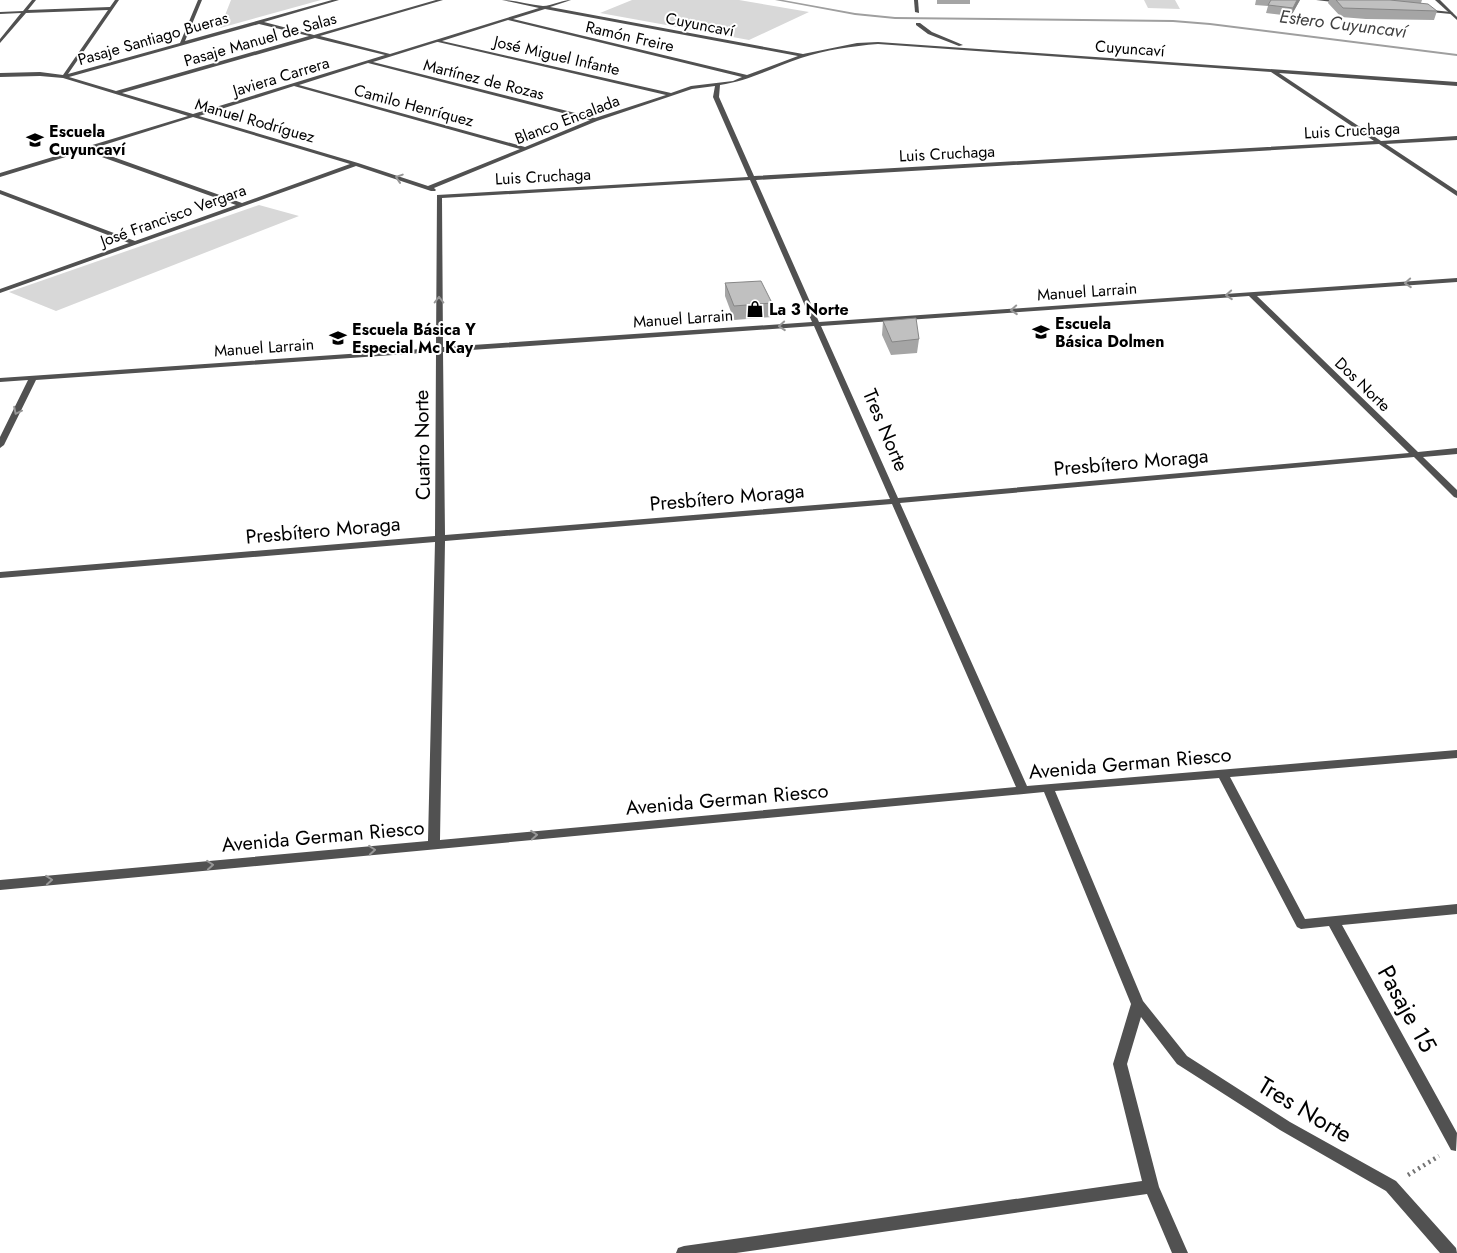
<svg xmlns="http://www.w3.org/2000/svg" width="1457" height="1253" font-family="Jost,sans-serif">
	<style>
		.green { fill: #d8d8d8 }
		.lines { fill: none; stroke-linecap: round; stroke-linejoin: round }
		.stream { fill: #9f9f9f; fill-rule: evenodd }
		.path { stroke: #737373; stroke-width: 4.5; stroke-dasharray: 2 4; stroke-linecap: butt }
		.service { fill: #515151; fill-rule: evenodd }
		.minor { fill: #515151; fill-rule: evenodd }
		.tertiary { fill: #515151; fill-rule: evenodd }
		.wall { fill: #a5a5a5 }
		.shaded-wall { fill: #868686 }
		.building { fill: #c0c0c0; stroke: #868686 }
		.oneway { stroke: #979797 }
		.labels { text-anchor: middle; stroke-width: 4; stroke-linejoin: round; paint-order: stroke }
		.far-street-label { font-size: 16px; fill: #000; stroke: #fff }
		.far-poi-label { font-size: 16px; font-weight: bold; fill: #000; stroke: #fff; text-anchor: start }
		.far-water-label { font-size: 18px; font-style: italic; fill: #404040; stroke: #fff }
		.street-label { font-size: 20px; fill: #000; stroke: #fff }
		.near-street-label { font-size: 24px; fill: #000; stroke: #fff }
	</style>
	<rect width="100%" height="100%" fill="#fff"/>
	<path class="green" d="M231,0H321L220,28Z
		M632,0H739L809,12L749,40L600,13Z
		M1144,0H1175L1180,9L1148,8Z
		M259,205L299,216L56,311L9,292Z"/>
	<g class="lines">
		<path class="stream" d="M775,0H783L855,13L895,17L1173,20L1210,23L1457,54V56L1210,25L1173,22L895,19L855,15Z"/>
		<path class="path" d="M1408,1175L1439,1156"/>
		<path class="service" d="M914,0H918L919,13L915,12Z"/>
		<path class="minor" d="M32,0H36L28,10L110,7L115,0H119L68,74L180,43L198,0H202L185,41L332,0H339L264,22L314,35L436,0H443L320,36L390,54L539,8L502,0C516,0 529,5 543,6C552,6 561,0 571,0L550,7L803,54L857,43L878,42L1457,82V86L1279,73L1381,141L1457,136V140L1386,144L1457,191V196L1379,144L756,180L819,322L1457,278V282L1257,296L1418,452L1457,448V454L1423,457L1457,490V498L1454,497L1414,457L900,503L1027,786L1457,750V758L1230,777L1305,919L1457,904V914L1342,925L1457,1133L1456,1151L1451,1150L1329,926L1301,929L1297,927L1219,778L1055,791L1143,1001L1187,1056L1290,1122L1396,1181L1456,1248L1457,1253H1440L1386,1191L1280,1130L1177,1064L1141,1017L1127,1064L1159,1187L1188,1253H1172L1147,1194L736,1253H676L678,1248L684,1246L1142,1181L1113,1064L1131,1004L1044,792L0,890V880L428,841L435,542L0,578V572L435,536L436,352L36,380L4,445L0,448V437L28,380L0,382V378L436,348L437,195L748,177L713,97L715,86L692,89L597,121L434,188L436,190L435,191H431L356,166L0,293V289L129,243L0,194V190L135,241L236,205L85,151L0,177V173L188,116L63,78L40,76L0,77V73L40,72L63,75L108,10L26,13L0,43V39L21,13L0,14V12L23,11ZM545,9L798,56L747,75L513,19ZM508,20L742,77L733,81L691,86L671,93L442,41ZM259,24L309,36L116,91L69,77ZM315,38L385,55L193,114L122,93ZM437,42H438L666,95L595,118L373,62ZM878,44L1271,72L1374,141L754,176L719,97L720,85C749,81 774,67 801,58C825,50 853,46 878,44ZM368,63L590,120L525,147L299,85ZM294,86L520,149L428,186L358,163L199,116ZM193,117L350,164L242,203L91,149ZM750,180L812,322L443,347L442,198ZM1249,296L1409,453L898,498L821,326ZM814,326L890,499L445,535L443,352ZM892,504L1016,787L440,840L445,541Z
			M1316,0H1333L1343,2L1341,3Z
			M1422,9L1451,12L1453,13L1451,14L1420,11Z
			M916,23H920L932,32L963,45L959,46L928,34L916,25Z"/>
		<path class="tertiary" d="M1435,0H1440L1457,17V20Z"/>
	</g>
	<path class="wall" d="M937,0H970V4H937Z
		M1256,0H1300L1291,16L1266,13L1268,6L1255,5Z
		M1329,0H1422L1421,3L1437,11L1434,20L1366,19L1341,17L1328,3Z
		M725,283L772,303V317L734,320L725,296Z
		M883,321L919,339L917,353L891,355L882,335Z"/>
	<path class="shaded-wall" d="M1297,0H1300L1291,16L1293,8Z"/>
	<path class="building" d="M1271,0H1297L1293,8L1268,5Z
		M1336,0H1390L1428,4L1437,11L1343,8Z
		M761,281L772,303L734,306L725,283Z
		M916,318L919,339L892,342L883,321Z"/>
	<defs><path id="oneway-chevron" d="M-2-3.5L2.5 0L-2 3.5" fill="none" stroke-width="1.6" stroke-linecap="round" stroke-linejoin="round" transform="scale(1.25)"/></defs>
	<g class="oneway">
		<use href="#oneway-chevron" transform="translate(399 178) rotate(-162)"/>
		<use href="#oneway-chevron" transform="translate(1408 283) rotate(176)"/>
		<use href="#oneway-chevron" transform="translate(1229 295) rotate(176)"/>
		<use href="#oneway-chevron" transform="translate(439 300) rotate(-90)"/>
		<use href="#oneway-chevron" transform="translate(1014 310) rotate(176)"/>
		<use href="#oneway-chevron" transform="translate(782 326) rotate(176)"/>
		<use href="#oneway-chevron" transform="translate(17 411) rotate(116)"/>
		<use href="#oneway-chevron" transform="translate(534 835) rotate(-5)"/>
		<use href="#oneway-chevron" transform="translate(372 850) rotate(-5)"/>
		<use href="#oneway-chevron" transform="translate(210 865) rotate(-5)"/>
		<use href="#oneway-chevron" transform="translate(49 880) rotate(-5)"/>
	</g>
	<defs>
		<g id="school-bare" transform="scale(1.35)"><path d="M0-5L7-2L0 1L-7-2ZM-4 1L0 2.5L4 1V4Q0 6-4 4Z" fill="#000" stroke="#fff" stroke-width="2.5" paint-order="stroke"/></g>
		<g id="shop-bare" transform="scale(1.35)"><path d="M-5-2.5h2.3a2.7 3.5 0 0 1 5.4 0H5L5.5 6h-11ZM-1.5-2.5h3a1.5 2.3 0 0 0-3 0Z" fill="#000" stroke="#fff" stroke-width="2.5" paint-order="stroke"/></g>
	</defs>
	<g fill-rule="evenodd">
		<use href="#school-bare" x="35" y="140"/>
		<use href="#shop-bare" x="755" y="309"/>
		<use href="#school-bare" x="1041" y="332"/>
		<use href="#school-bare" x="338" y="338"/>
	</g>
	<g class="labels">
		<g class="far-street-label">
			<text transform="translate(700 24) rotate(11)" y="6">Cuyuncaví</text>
			<text transform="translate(630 36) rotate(13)" y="6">Ramón Freire</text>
			<text transform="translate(153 38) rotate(-16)" y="6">Pasaje Santiago Bueras</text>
			<text transform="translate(260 39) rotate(-16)" y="6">Pasaje Manuel de Salas</text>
			<text transform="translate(1130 48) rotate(4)" y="6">Cuyuncaví</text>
			<text transform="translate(557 55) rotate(13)" y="6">José Miguel Infante</text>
			<text transform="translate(281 76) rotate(-17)" y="6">Javiera Carrera</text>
			<text transform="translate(484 79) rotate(14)" y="6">Martínez de Rozas</text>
			<text transform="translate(414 105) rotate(15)" y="6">Camilo Henríquez</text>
			<text transform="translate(567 119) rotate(-21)" y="6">Blanco Encalada</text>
			<text transform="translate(255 120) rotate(16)" y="6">Manuel Rodríguez</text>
			<text transform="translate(1352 130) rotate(-3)" y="6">Luis Cruchaga</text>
			<text transform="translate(947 153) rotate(-3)" y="6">Luis Cruchaga</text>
			<text transform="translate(543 176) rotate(-3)" y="6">Luis Cruchaga</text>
			<text transform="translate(173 215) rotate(-20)" y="6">José Francisco Vergara</text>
			<text transform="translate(1087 291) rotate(-4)" y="6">Manuel Larrain</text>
			<text transform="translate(683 318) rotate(-4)" y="6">Manuel Larrain</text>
			<text transform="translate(264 347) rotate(-4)" y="6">Manuel Larrain</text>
			<text transform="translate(1363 384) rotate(44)" y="6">Dos Norte</text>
		</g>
		<g class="far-poi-label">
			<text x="49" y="137">Escuela<tspan x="49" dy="18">Cuyuncaví</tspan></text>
			<text x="769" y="315">La 3 Norte</text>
			<text x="1055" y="329">Escuela<tspan x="1055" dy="18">Básica Dolmen</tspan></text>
			<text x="352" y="335">Escuela Básica Y<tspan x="352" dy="18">Especial Mc Kay</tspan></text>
		</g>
		<g class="far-water-label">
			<text transform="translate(1343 24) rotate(7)" y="6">Estero Cuyuncaví</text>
		</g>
		<g class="street-label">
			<text transform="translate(886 430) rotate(67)" y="7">Tres Norte</text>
			<text transform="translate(422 445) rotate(-91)" y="7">Cuatro Norte</text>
			<text transform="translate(1131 462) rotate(-5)" y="7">Presbítero Moraga</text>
			<text transform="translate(727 497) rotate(-5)" y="7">Presbítero Moraga</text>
			<text transform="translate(323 530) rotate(-5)" y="7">Presbítero Moraga</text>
			<text transform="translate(1130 763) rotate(-5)" y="7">Avenida German Riesco</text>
			<text transform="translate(727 799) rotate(-5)" y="7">Avenida German Riesco</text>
			<text transform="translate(323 836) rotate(-5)" y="7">Avenida German Riesco</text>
		</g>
		<g class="near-street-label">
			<text transform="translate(1407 1009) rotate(61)" y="8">Pasaje 15</text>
			<text transform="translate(1305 1110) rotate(31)" y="8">Tres Norte</text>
		</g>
	</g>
</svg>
